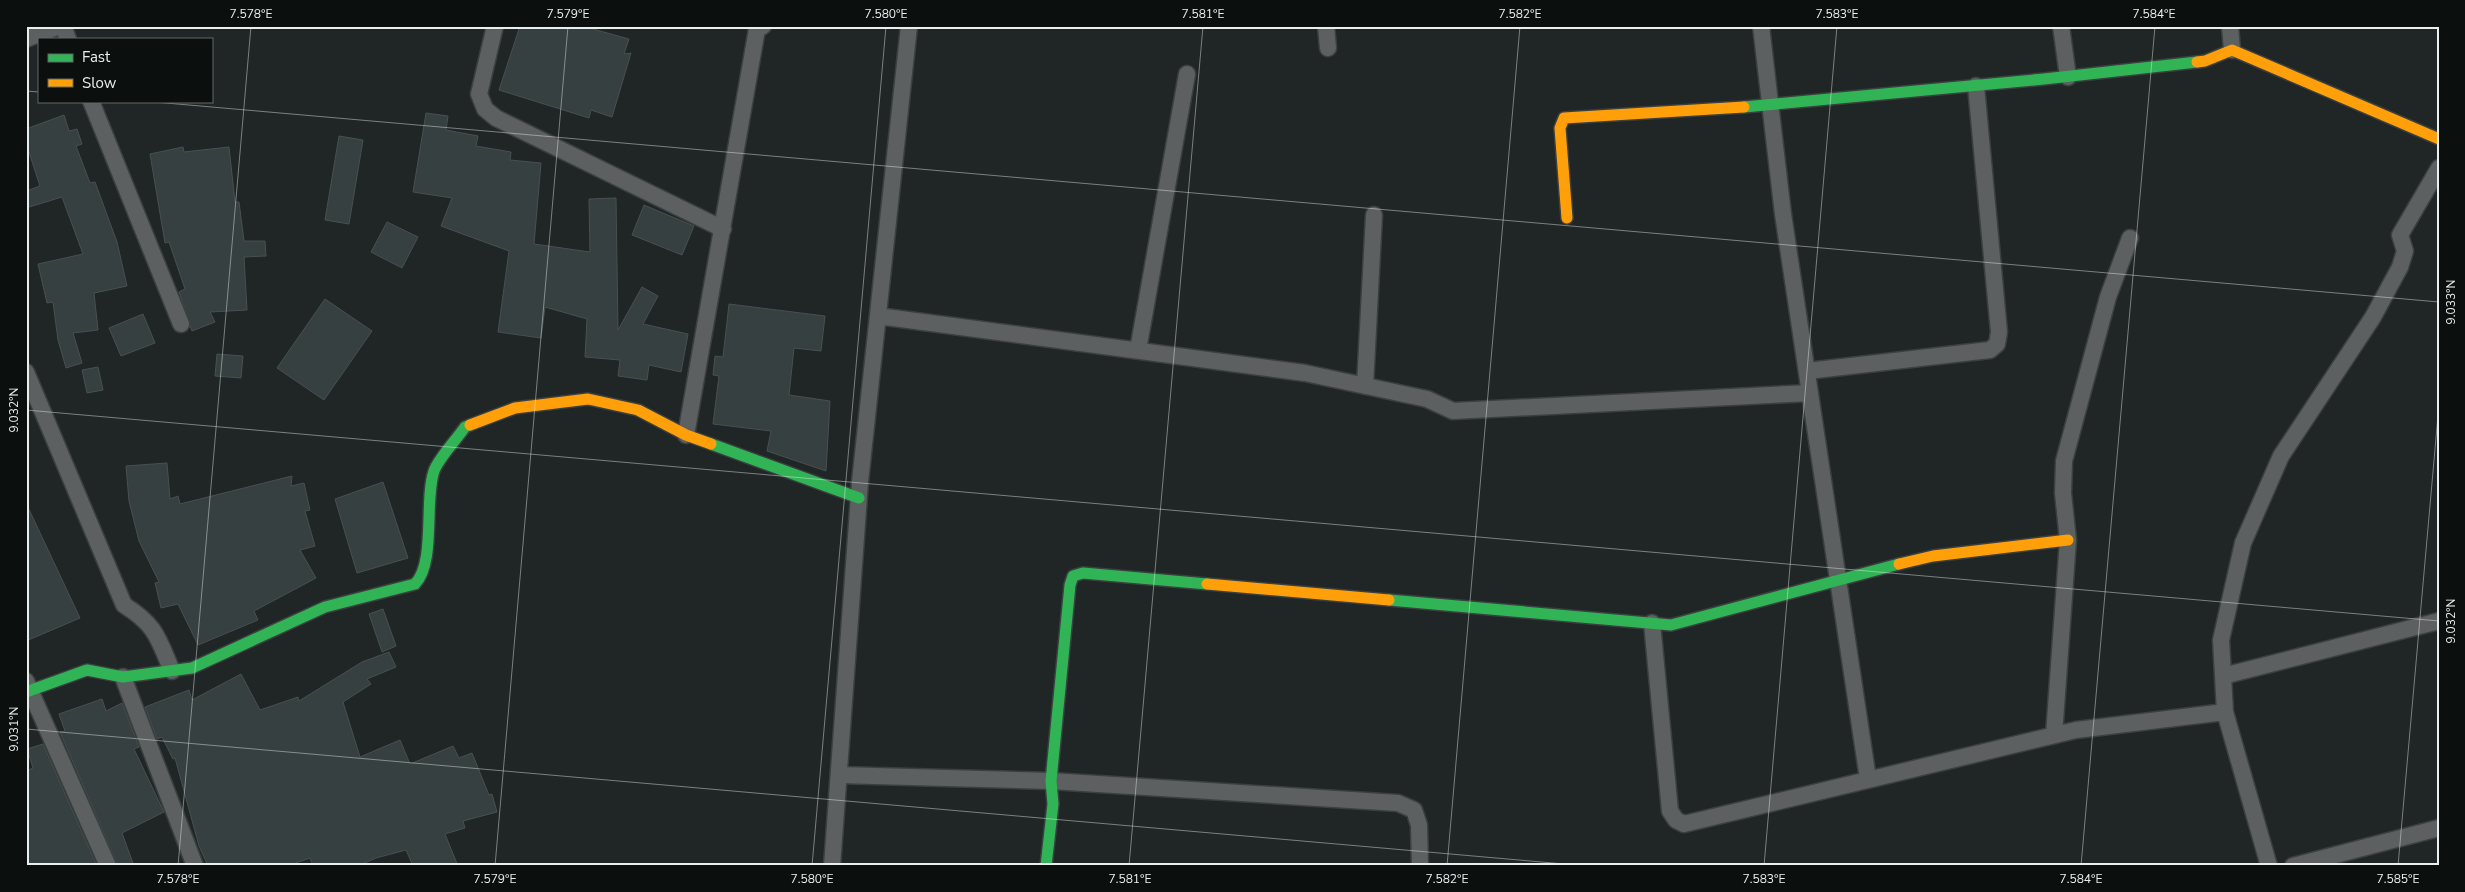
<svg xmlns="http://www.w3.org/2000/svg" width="2465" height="892" font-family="'Nunito Sans',sans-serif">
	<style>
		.building { fill: #364040; stroke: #4a4f4f }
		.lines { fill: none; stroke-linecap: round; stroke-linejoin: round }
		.street-casing { stroke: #3a3f3f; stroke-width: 19 }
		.fast-casing { stroke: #3a3f3f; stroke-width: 14 }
		.slow-casing { stroke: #3a3f3f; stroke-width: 14 }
		.street { stroke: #5c6060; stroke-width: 16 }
		.fast { stroke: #30b455; stroke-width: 11 }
		.slow { stroke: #ff9f0a; stroke-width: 11 }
		.ticks { fill: none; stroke: #e8efee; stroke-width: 1; stroke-opacity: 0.45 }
		.neatline { fill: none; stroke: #e8efee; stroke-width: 2 }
		.ticks-label { font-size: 12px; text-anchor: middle; fill: #e8efee }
	</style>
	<rect width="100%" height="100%" fill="#202525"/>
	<path class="building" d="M520,26H582L629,39L624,54L631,53L612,117L591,110L589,118L499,90Z
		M426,113L448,116L446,130L478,136L476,146L511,152L510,160L541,163L534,244L590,252L589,199L616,198L618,330L642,287L658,296L643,324L688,334L681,372L649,365L647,380L618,376L620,360L585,357L587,319L545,307L541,338L498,332L509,251L441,226L452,198L413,192Z
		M64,115L69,131L77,129L82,144L76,146L90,183L95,182L117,242L127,286L94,293L98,330L73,333L82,363L66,368L58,340L53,302L47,303L38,264L83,254L62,197L26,208V191L40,186L26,143V129Z
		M339,136L363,140L349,224L325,220Z
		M183,147L184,152L229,147L235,202H239L244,241H265L266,256L244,257L247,310L210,312L215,322L192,331L179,292L185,289L169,242L165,243L150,154Z
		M644,205L694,226L682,255L632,235Z
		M387,222L418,237L402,268L371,252Z
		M325,299L372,331L324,400L277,368Z
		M729,304L825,316L821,351L794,348L789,395L830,401L826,471L767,451L771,431L713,424L719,376L713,375L715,356L723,357Z
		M143,314L155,343L121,356L109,328Z
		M217,354L243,356L241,378L215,376Z
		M98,367L103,390L87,393L82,370Z
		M167,463L170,499L178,496L180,504L292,476L291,486L304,483L310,510L305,511L315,546L300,550L316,578L254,611L258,620L198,645L178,604L161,608L155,583L159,582L139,541L129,501L126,466Z
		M383,482L408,558L357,573L335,499Z
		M26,503L80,618L26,641Z
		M383,609L396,646L382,652L369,614Z
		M389,652L396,667L367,679L371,684L343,702L360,757L400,740L410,764L453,746L459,758L472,753L489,795L492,794L497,812L463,821L465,828L445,834L458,866H413L406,850L376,858L358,866H313L310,858L287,866H208L199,846L175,758L173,759L162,737L157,739L145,707L189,690L192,700L241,674L260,710L298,697L299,701L362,662Z
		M102,699L106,711L122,703L139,747L134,749L164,812L122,833L134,866H118L60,732L65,731L59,714Z
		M43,744L97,866H26V771L33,768L27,749Z"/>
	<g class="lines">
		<g class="street-casing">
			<path id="street" d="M63,26L68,39
				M495,26L479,94L485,109L496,118L723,229
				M1326,26L1328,48
				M1761,26L1783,214L1868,779
				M2061,26L2068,77
				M2230,26L2232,50
				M26,39L59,26
				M91,101L181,324
				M878,316L1305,373L1427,399L1453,411L1810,393
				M1138,350L1187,74
				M1807,371L1990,350L1997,344L1999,332L1976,86
				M26,372L124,605C156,625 158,638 172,671
				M1365,386L1374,215
				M686,435L757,29L763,26
				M1652,623L1670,811L1676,820L1684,824L2076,730L2225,712
				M2223,676L2439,621
				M123,677L195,866
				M26,681L108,866
				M2054,735L2068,540L2063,493L2064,461L2108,297L2130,238
				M839,775L1051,781L1398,803L1414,810L1419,825L1420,866
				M832,866L860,482L909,26
				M2269,866L2225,712L2221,640L2243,543L2281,456L2373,317L2400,267L2405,251L2400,235L2439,168
				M2293,866L2439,828"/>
		</g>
		<g class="fast-casing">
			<path id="fast" d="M1744,107L2044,79L2197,62
				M711,444L859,498
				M1389,600L1671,625L1899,564
				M26,692L87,670L123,677L192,668L325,607L415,584C436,563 424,500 434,471C438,459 457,439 465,427L470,425
				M1046,866L1053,804L1051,781L1070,585L1073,576L1083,573L1207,584"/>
		</g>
		<g class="slow-casing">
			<path id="slow" d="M2197,62L2205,61L2232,50L2439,139
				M1567,218L1560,128L1564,118L1744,107
				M470,425L515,408L588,399L638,410L686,435L711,444
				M1899,564L1933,556L2068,540
				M1207,584L1389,600"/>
		</g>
		<use href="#street" class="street"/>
		<use href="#fast" class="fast"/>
		<use href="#slow" class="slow"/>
	</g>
	<path class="ticks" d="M26,91L39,92M143,101L2439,302M26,410L2439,621M26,729L1587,866M178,866L251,26M495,866L568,26M812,866L886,26M1129,866L1203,26M1447,866L1520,26M1764,866L1837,26M2081,866L2155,26M2398,866L2439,404"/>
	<rect width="2465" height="892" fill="none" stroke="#0b100f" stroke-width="55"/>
	<rect x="38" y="38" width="175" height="65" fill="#0b100f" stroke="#636968"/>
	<rect x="48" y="54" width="25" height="8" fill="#30b455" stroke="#636968"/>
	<text x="82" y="62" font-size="15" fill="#e8efee">Fast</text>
	<rect x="48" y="79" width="25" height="8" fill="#ff9f0a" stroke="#636968"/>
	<text x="82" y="88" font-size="15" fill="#e8efee">Slow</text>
	<rect x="28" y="28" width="2410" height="836" class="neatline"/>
	<g class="ticks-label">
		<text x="251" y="18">7.578°E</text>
		<text x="568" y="18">7.579°E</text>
		<text x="886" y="18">7.580°E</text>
		<text x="1203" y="18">7.581°E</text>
		<text x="1520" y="18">7.582°E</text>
		<text x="1837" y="18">7.583°E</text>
		<text x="2154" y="18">7.584°E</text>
		<text transform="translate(2451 302) rotate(-90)" y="4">9.033°N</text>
		<text transform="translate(14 410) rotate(-90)" y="4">9.032°N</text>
		<text transform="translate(2451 621) rotate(-90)" y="4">9.032°N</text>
		<text transform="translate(14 729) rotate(-90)" y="4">9.031°N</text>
		<text x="178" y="883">7.578°E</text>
		<text x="495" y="883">7.579°E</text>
		<text x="812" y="883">7.580°E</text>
		<text x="1130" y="883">7.581°E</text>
		<text x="1447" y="883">7.582°E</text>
		<text x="1764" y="883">7.583°E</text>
		<text x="2081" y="883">7.584°E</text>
		<text x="2398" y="883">7.585°E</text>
	</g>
</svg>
